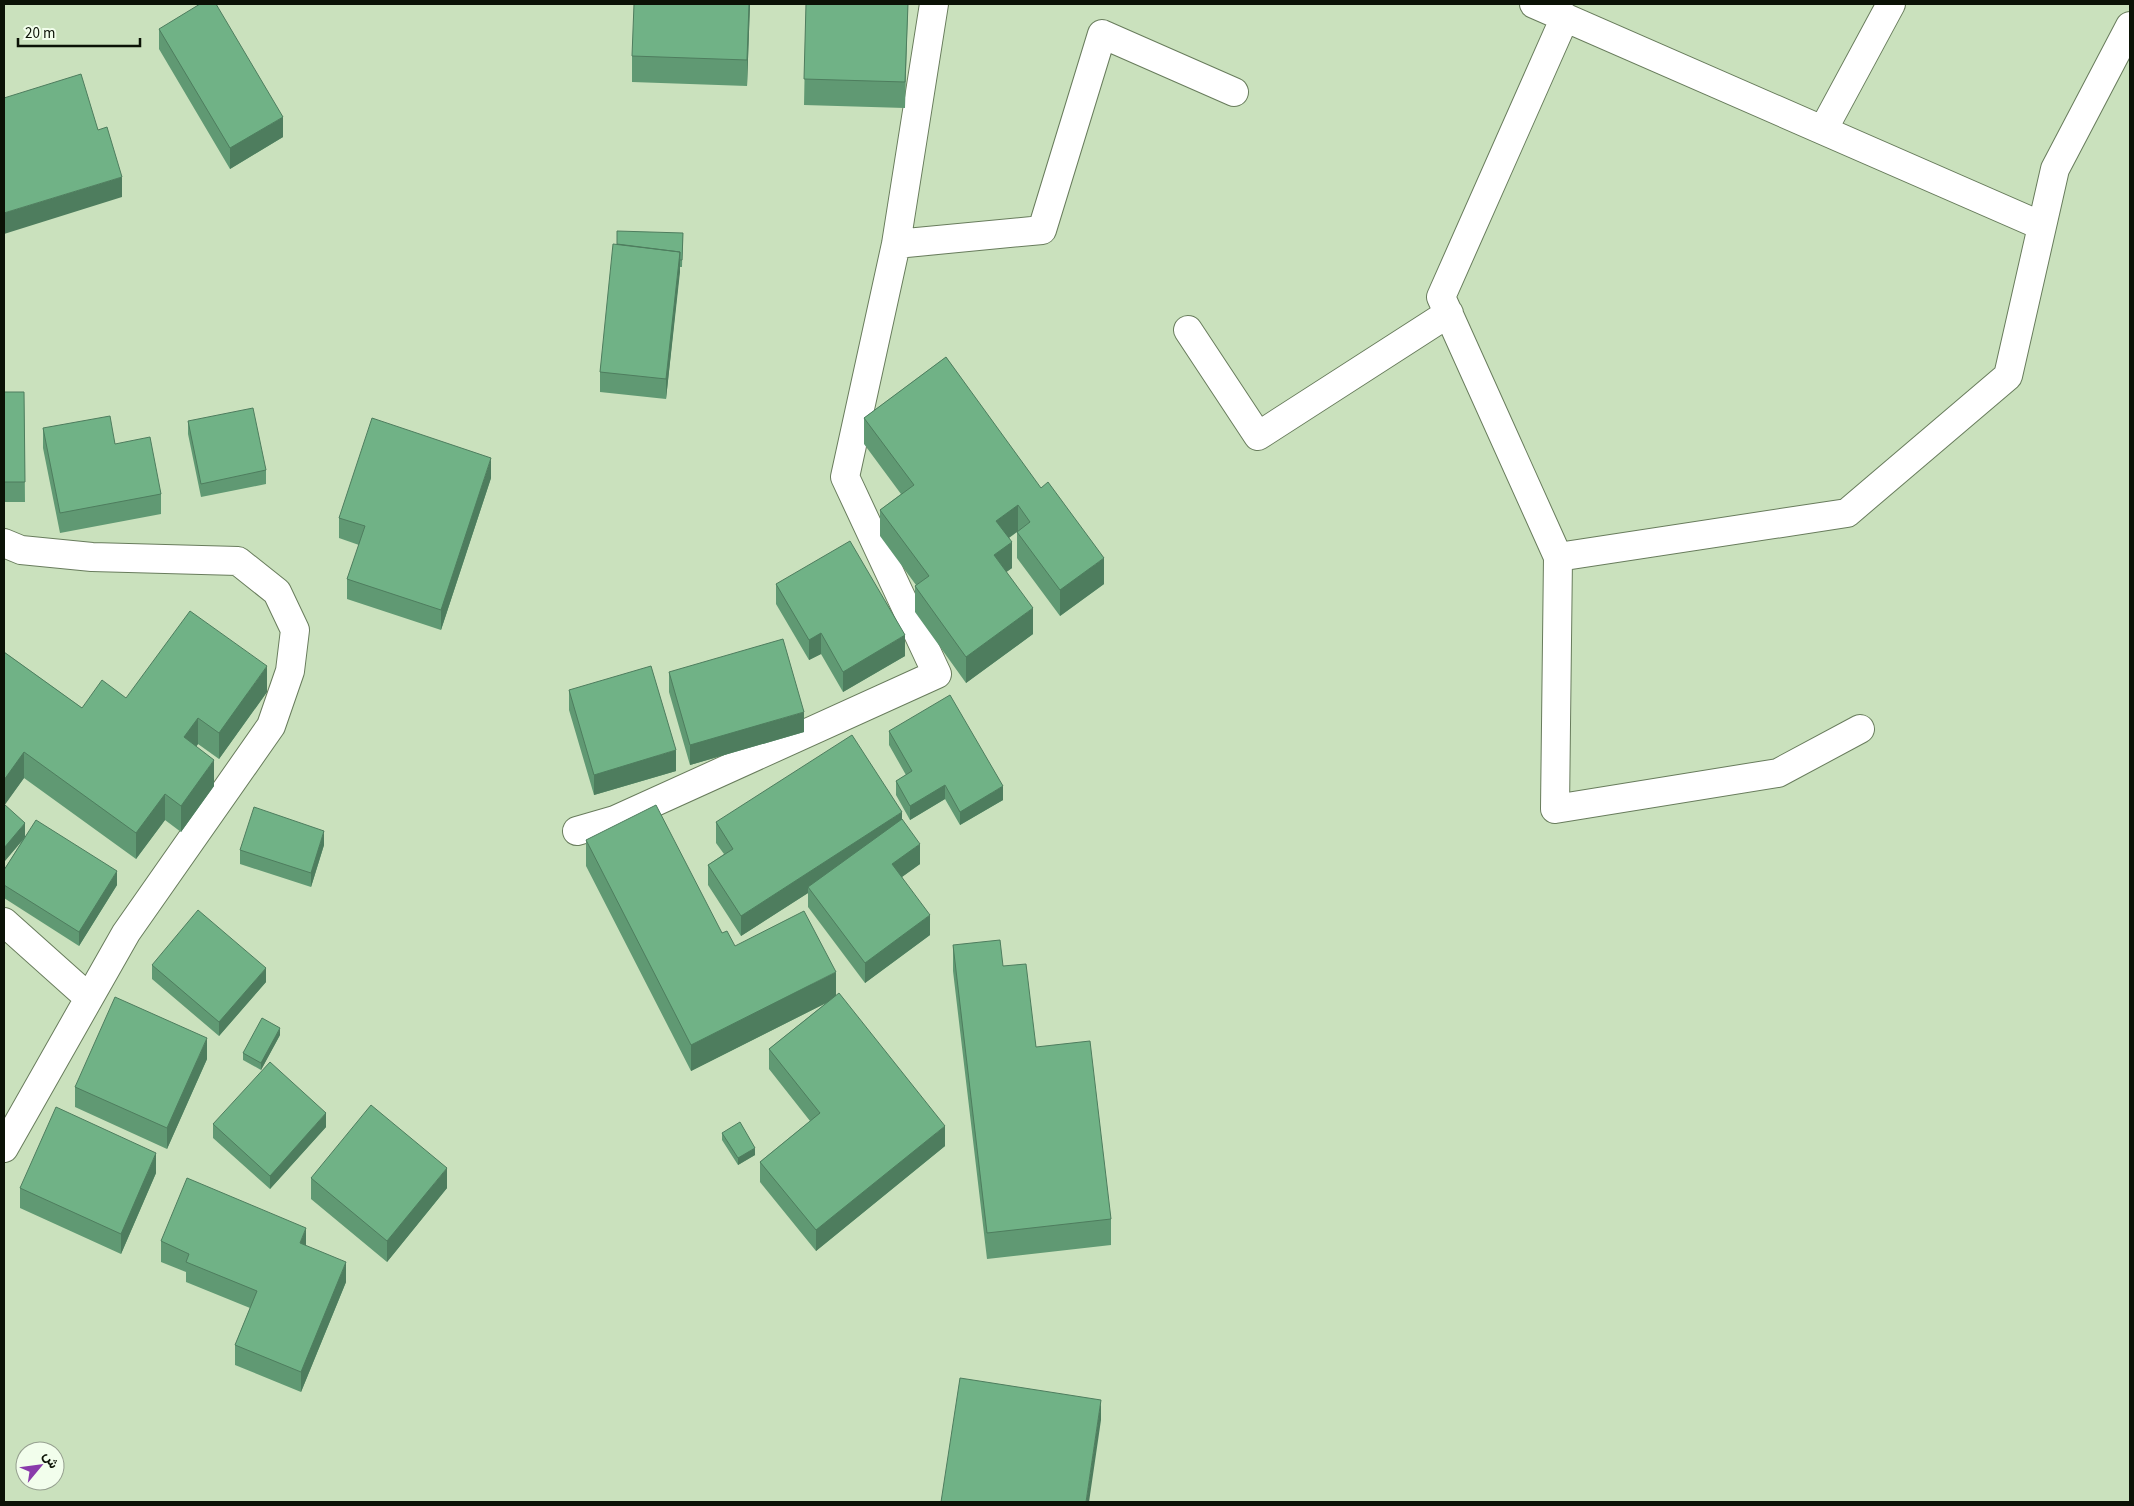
<svg xmlns="http://www.w3.org/2000/svg" width="2134" height="1506" font-family="'Source Sans 3',Vazirmatn,sans-serif">
	<style>
		.lines { fill: none; stroke-linecap: round; stroke-linejoin: round }
		.minor-casing { stroke: #687c5c; stroke-width: 30 }
		.minor { stroke: #fff; stroke-width: 28 }
		.wall { fill: #609973 }
		.shaded-wall { fill: #4e7d5e }
		.building { fill: #70b286; stroke: #4e7d5e }
	</style>
	<rect width="100%" height="100%" fill="#cae1bd"/>
	<g class="lines">
		<g class="minor-casing">
			<path id="minor" d="M1534,4L2042,226
				M1565,17L1441,297L1558,557L1847,513L2008,376L2055,169L2130,26
				M1823,130L1891,4
				M896,244L1042,230L1102,34L1234,92
				M1188,330L1258,436L1449,313
				M4,543L21,550L92,557L238,561L277,592L295,630L290,671L271,726L126,933L4,1148
				M1558,557L1555,809L1778,773L1860,729
				M577,831L615,820L937,674L845,477L896,244L934,4
				M4,922L89,998"/>
		</g>
		<use href="#minor" class="minor"/>
	</g>
	<path class="wall" d="M750,4L747,86L632,82V56Z
		M806,4H908L905,108L804,105Z
		M159,29L283,137L230,169L159,49Z
		M683,233L682,267H680L666,399L600,392V372L617,244Z
		M946,357L1104,584L1060,616L1017,558V532L1009,538L1012,568L1006,572L1033,634L966,683L915,612V586L916,585L880,536V510L901,494L864,444V418Z
		M4,392H24L25,502H4Z
		M188,421L266,470V484L201,497L188,434Z
		M43,428L115,444L161,494V514L60,533L43,448Z
		M491,478L441,630L347,599V579L359,545L339,538V518Z
		M776,584L905,656L843,692L821,654L809,660L776,604Z
		M4,652L82,708L126,698L267,692L219,759L198,744L196,747L214,786L181,832L165,820L136,859L24,778L4,805L25,836L117,885L79,946L4,898V870L22,841L4,862Z
		M669,672L804,732L690,765L669,692Z
		M569,690L676,771L594,795L569,710Z
		M889,731L1003,800L960,825L945,799L910,820L896,795V781L906,775L889,745Z
		M902,819L920,864L902,877L930,935L865,983L808,907V893L741,936L708,885V865L724,854L716,843V822Z
		M586,840L722,933L735,946L836,995L945,1146L816,1251L760,1182V1162L810,1121L769,1069V1049L826,1003L691,1071L586,866Z
		M324,845L311,887L240,864V850Z
		M953,945L1003,966L1036,1047L1111,1219V1245L987,1259L953,971Z
		M152,965L266,982L219,1036L152,979Z
		M280,1035L261,1070L243,1060V1053Z
		M207,1059L167,1149L75,1107V1087Z
		M213,1124L326,1127L270,1189L213,1138Z
		M722,1133L755,1155L738,1165L722,1140Z
		M156,1173L121,1254L20,1208V1188Z
		M311,1178L447,1188L387,1262L311,1199Z
		M161,1241L306,1246L346,1282L301,1392L235,1365V1345L250,1308L186,1282V1272L161,1262Z"/>
	<path class="shaded-wall" d="M749,4H750L747,86V60Z
		M283,117V137L230,169V148Z
		M122,177V197L4,234V213Z
		M680,252V272L666,399V379Z
		M491,458V478L441,630V610Z
		M1018,505V531L996,547V521Z
		M1012,542V568L994,581V555Z
		M1104,558V584L1060,616V590Z
		M1033,608V634L966,683V657Z
		M821,633V654L809,660V640Z
		M905,635V656L843,692V672Z
		M267,666V692L219,759V733Z
		M804,712V732L690,765V745Z
		M198,718V744L184,763V737Z
		M676,750V771L594,795V775Z
		M24,752V778L4,806V780Z
		M214,760V786L181,832V806Z
		M945,785V799L910,820V806Z
		M1003,786V800L960,825V812Z
		M165,794V820L136,859V833Z
		M902,812V833L808,887V893L741,936V916Z
		M25,823V837L4,862V848Z
		M324,831V845L311,887V873Z
		M920,844V864L892,884V864Z
		M117,871V885L79,946V932Z
		M930,915V935L865,983V963Z
		M266,968V982L219,1036V1022Z
		M836,972V998L691,1071V1045Z
		M280,1028V1035L261,1070V1063Z
		M207,1038V1059L167,1149V1128Z
		M5,1089V1110L4,1112V1091Z
		M326,1113V1127L270,1189V1176Z
		M945,1126V1146L816,1251V1230Z
		M755,1148V1155L738,1165V1158Z
		M156,1153V1173L121,1254V1234Z
		M447,1168V1188L387,1262V1241Z
		M306,1228V1248L300,1243Z
		M346,1262V1282L301,1392V1372Z
		M1101,1400V1420L1089,1502H1086Z"/>
	<path class="building" d="M200,4H216L283,117L230,148L159,29Z
		M634,4H749L747,60L632,56Z
		M806,4H908L905,82L804,79Z
		M81,74L98,130L107,127L122,177L4,213V98Z
		M617,231L683,233L682,260H680V252L617,244Z
		M613,244L680,252L666,379L600,372Z
		M946,357L1041,488L1048,482L1104,558L1060,590L1017,532L1030,522L1018,505L996,521L1012,542L994,555L1033,608L966,657L915,586L929,576L880,510L914,485L864,418Z
		M4,392H24L25,482H4Z
		M253,408L266,470L201,484L188,421Z
		M110,416L115,444L150,437L161,494L60,513L43,428Z
		M372,418L491,458L441,610L347,579L365,526L339,518Z
		M850,541L905,635L843,672L821,633L809,640L776,584Z
		M190,611L267,666L219,733L198,718L184,737L214,760L181,806L165,794L136,833L24,752L4,780V652L82,708L102,680L126,698Z
		M783,639L804,712L690,745L669,672Z
		M651,666L676,750L594,775L569,690Z
		M950,695L1003,786L960,812L945,785L910,806L896,781L912,771L889,731Z
		M852,735L902,812L741,916L708,865L733,849L716,822Z
		M4,804L25,823L4,848Z
		M656,805L722,933L727,931L735,946L804,911L836,972L691,1045L586,840Z
		M254,807L324,831L311,873L240,850Z
		M902,819L920,844L892,864L930,915L865,963L808,887Z
		M36,820L117,871L79,932L4,885V870Z
		M198,910L266,968L219,1022L152,965Z
		M1000,940L1003,966L1026,964L1036,1047L1090,1041L1111,1219L987,1233L953,945Z
		M839,993L945,1126L816,1230L760,1162L820,1113L769,1049Z
		M115,997L207,1038L167,1128L75,1087Z
		M262,1018L280,1028L261,1063L243,1053Z
		M270,1062L326,1113L270,1176L213,1124Z
		M371,1105L447,1168L387,1241L311,1178Z
		M56,1107L156,1153L121,1234L20,1188Z
		M740,1122L755,1148L738,1158L722,1133Z
		M187,1178L306,1228L300,1243L346,1262L301,1372L235,1345L257,1291L186,1262L189,1254L161,1241Z
		M960,1378L1101,1400L1086,1502H941Z"/>
	<rect width="2134" height="1506" fill="none" stroke="#0b1206" stroke-width="10"/>
	<g transform="translate(40 1466) rotate(61)"><circle r="24" fill="#f2feec" stroke="#96a090"/>
	<path d="M0-4L9 19L0 12L-9 19Z" fill="#893bab"/>
	<text y="-8" font-size="14" font-weight="bold" text-anchor="middle" fill="#0b1206">ش</text>
	</g>
	<path d="M18 38v8h122v-8" fill="none" stroke="#0b1206" stroke-width="2.5"/>
	<text x="25" y="38" font-size="15" fill="#0b1206" stroke="#f2feec" stroke-width="4" paint-order="stroke">20 m</text>
</svg>
